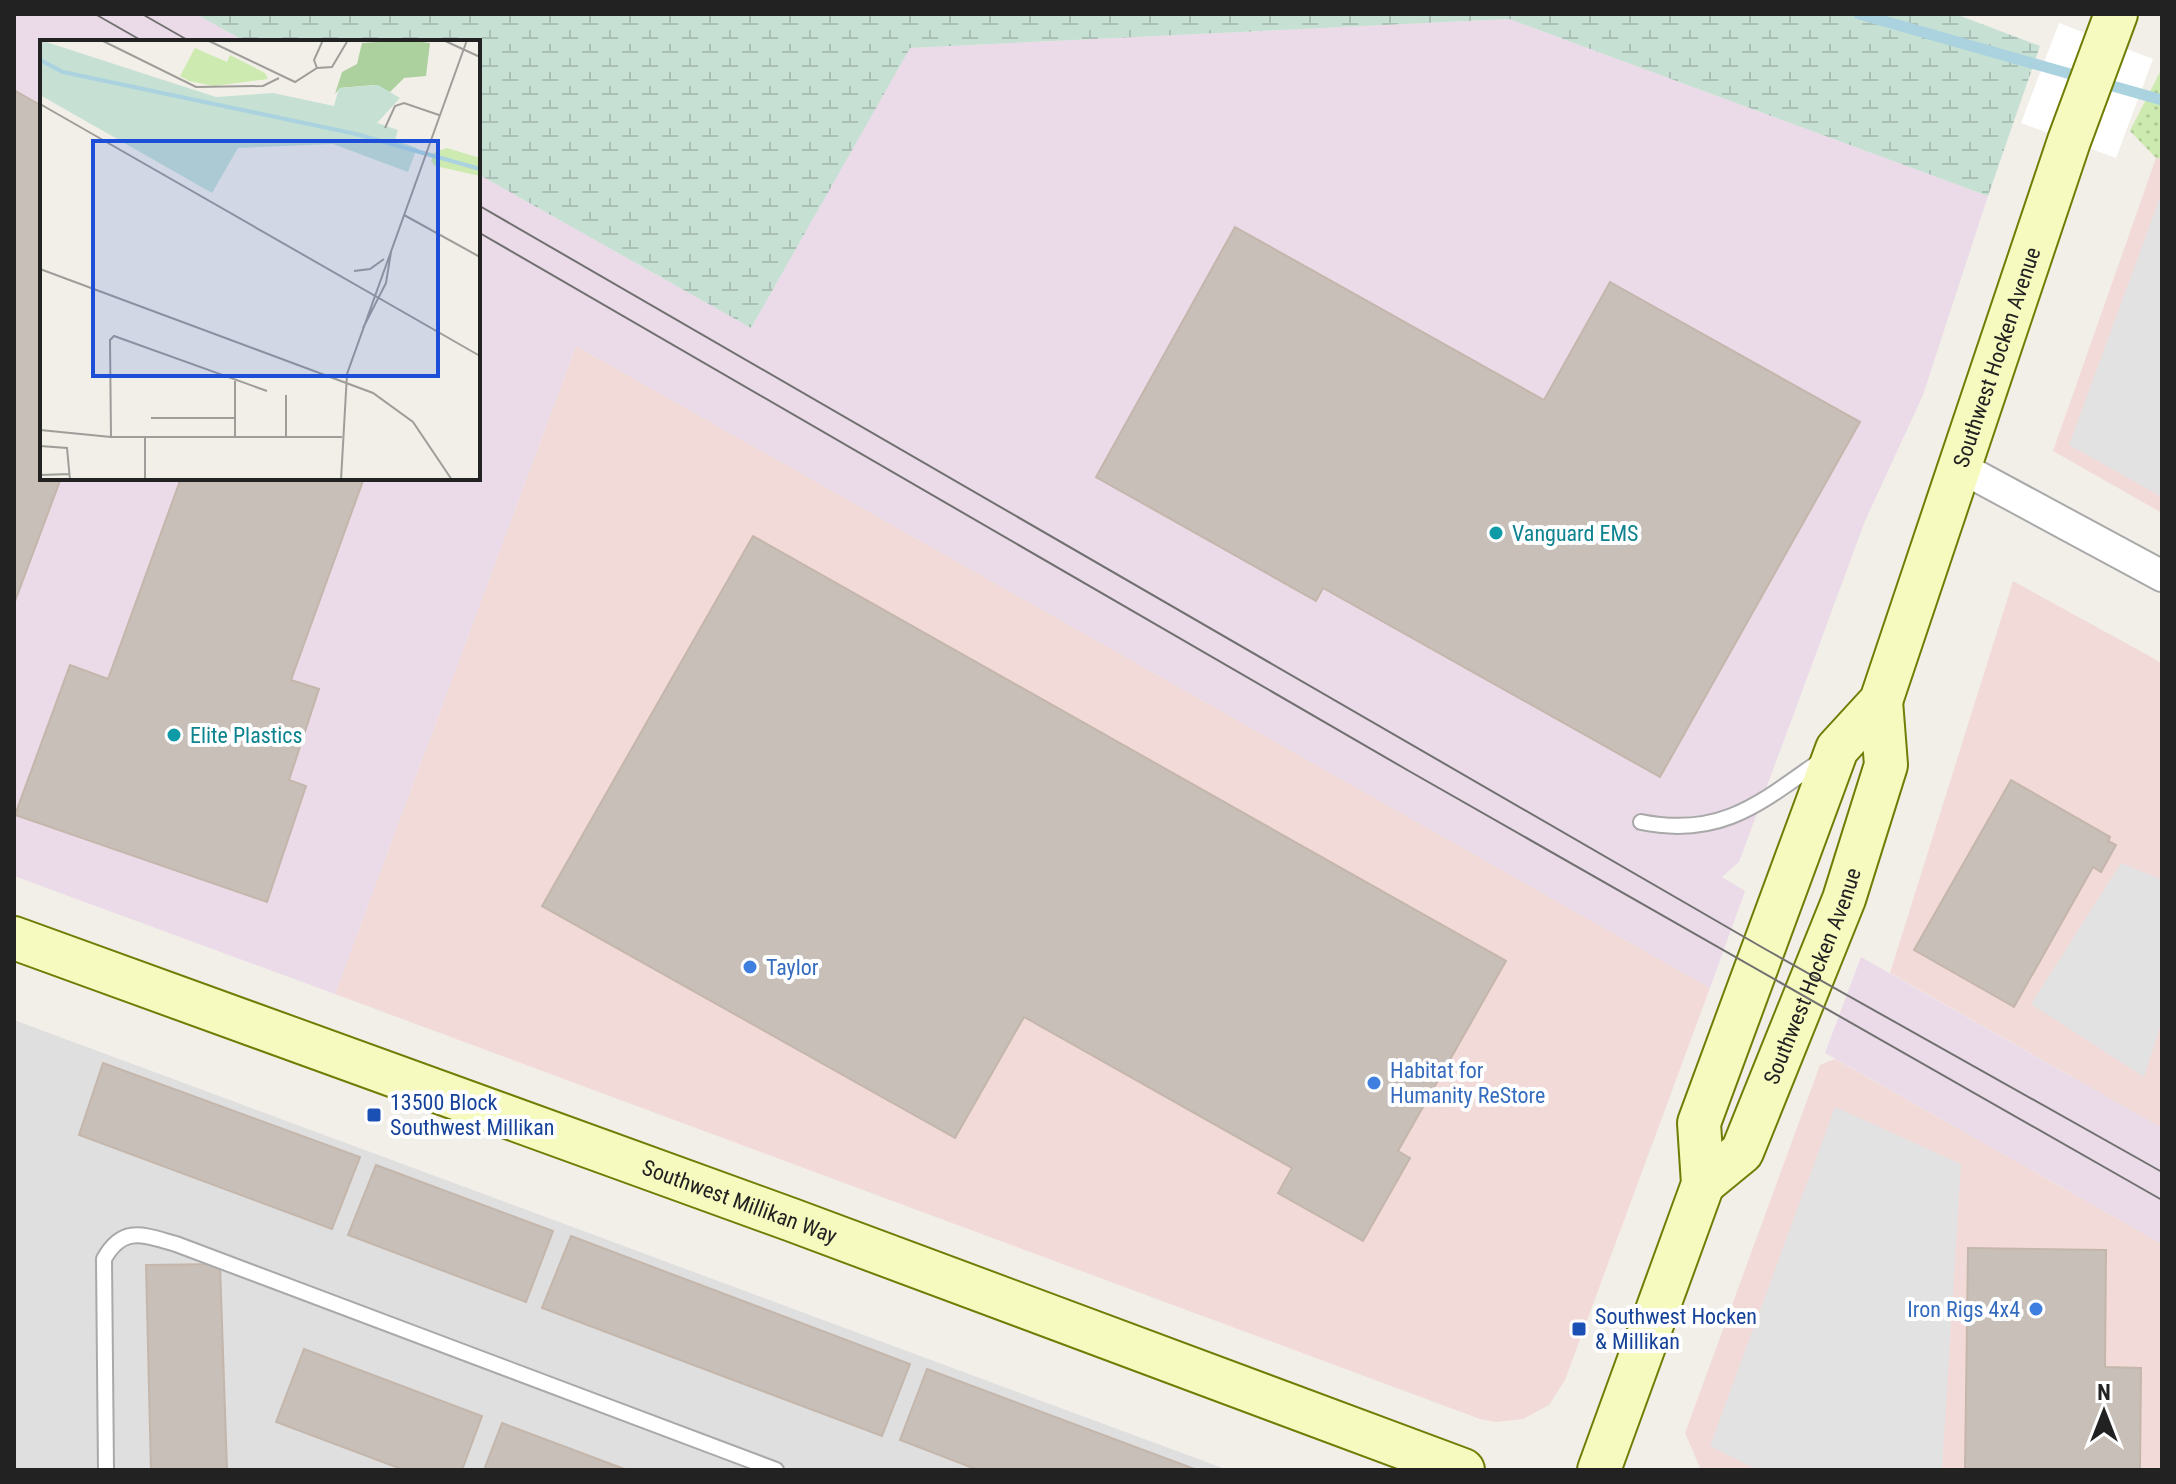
<svg xmlns="http://www.w3.org/2000/svg" width="2176" height="1484" font-family="'Roboto Condensed',sans-serif">
	<style>
		.residential { fill: #e0dfdf }
		.commercial { fill: #f2dad9 }
		.industrial { fill: #ebdbe8 }
		.grass { fill: url(#grass-dots) }
		.wetland { fill: url(#wetland-marsh) }
		.parking { fill: #e2e2e2 }
		.pier { fill: #fff }
		.lines { fill: none; stroke-linecap: round; stroke-linejoin: round }
		.stream { stroke: #aad3df; stroke-width: 11 }
		.building { fill: #c7bfb8; stroke: #c4b6ab; stroke-width: 2 }
		.lane-casing { stroke: #a9a9a9; stroke-width: 18 }
		.street-casing { stroke: #a9a9a9; stroke-width: 34 }
		.secondary-casing { stroke: #707d05; stroke-width: 46 }
		.lane { stroke: #fff; stroke-width: 14 }
		.street { stroke: #fff; stroke-width: 30 }
		.secondary { stroke: #f7fabf; stroke-width: 42 }
		.tram { stroke: #707070; stroke-width: 2 }
		.culture-dot { fill: #0f9aa8; stroke: #fff; stroke-width: 3 }
		.shop-dot { fill: #3f7fe0; stroke: #fff; stroke-width: 3 }
		.transit-dot { fill: #1a4fb4; stroke: #fff; stroke-width: 3 }
		.labels { text-anchor: middle; stroke-width: 8; stroke-linejoin: round; paint-order: stroke }
		.street-label { font-size: 22px; fill: #222; stroke: #fff }
		.culture-label { font-size: 22px; fill: #0d838f; stroke: #fff; text-anchor: start }
		.shop-label { font-size: 22px; fill: #366cbe; stroke: #fff; text-anchor: start }
		.transit-label { font-size: 22px; fill: #164399; stroke: #fff; text-anchor: start }
		.inset-river { fill: none; stroke: #aad3df; stroke-width: 4 }
		.inset-road { fill: none; stroke: #9f9d99; stroke-width: 2 }
		.view { fill: #1d4ed8; fill-opacity: 0.15; stroke: #1d4ed8; stroke-width: 4 }
		.inset-edge { fill: none; stroke: #222; stroke-width: 4 }
	</style>
	<defs>
		<pattern id="grass-dots" width="8" height="8" patternUnits="userSpaceOnUse" patternTransform="scale(2)"><rect width="8" height="8" fill="#cdebb0"/><path d="M2 2h.1M6 6h.1" fill="none" stroke="#b0c997" stroke-width="1.8" stroke-linecap="round"/></pattern>
		<pattern id="wetland-marsh" width="20" height="14" patternUnits="userSpaceOnUse" patternTransform="scale(2)"><rect width="20" height="14" fill="#c6e0d4"/><path d="M1 5h8M5 5V1M11 12h8M15 12V8" fill="none" stroke="#aac0b6"/></pattern>
	</defs>
	<rect width="100%" height="100%" fill="#f2efe9"/>
	<path class="residential" d="M14,1020L1228,1470H14Z"/>
	<path class="commercial" d="M2156,158L2162,159V513L2053,451Z
		M576,346L1710,988L1565,1380L1549,1405L1523,1419L1496,1422L1480,1419L335,994Z
		M2013,581L2162,663V1128L1890,973Z
		M1835,1059L2162,1244V1470H1701L1685,1433L1820,1065Z"/>
	<path class="industrial" d="M14,14H196L246,42H42V478H478V174L751,328L909,48L1509,19L1988,196L1923,395L1865,521L1739,862L1722,877L1745,891L1710,988L576,346L335,994L14,876Z
		M1861,957L2162,1128V1244L1825,1053Z"/>
	<path class="grass" d="M2162,68V159L2156,158L2130,131Z"/>
	<path class="wetland" d="M196,14H1955L2040,46L1988,196L1509,19L910,48L751,328L478,174V42H246Z"/>
	<path class="parking" d="M2162,192V497L2069,445Z
		M2121,863L2162,880V1021L2144,1077L2031,1004Z
		M1835,1107L1961,1164L1942,1470H1757L1710,1446Z"/>
	<path class="pier" d="M2059,23L2153,59L2116,158L2021,123Z"/>
	<g class="lines">
		<path class="stream" d="M1859,14L2162,100"/>
	</g>
	<path class="building" d="M14,90L42,106V478H61L14,604Z
		M1235,227L1544,400L1610,282L1860,422L1660,777L1323,588L1316,601L1096,477Z
		M181,478H364L291,680L319,689L289,780L306,786L267,902L15,815L70,665L108,679Z
		M753,536L1506,961L1398,1151L1410,1158L1363,1241L1278,1193L1292,1168L1024,1017L955,1138L542,906Z
		M2011,780L2110,837L2108,841L2116,845L2101,872L2093,867L2014,1007L1914,950Z
		M103,1063L360,1157L332,1229L79,1135Z
		M376,1165L553,1231L526,1302L348,1235Z
		M571,1236L910,1364L882,1436L542,1308Z
		M1968,1248L2106,1250L2105,1367L2141,1368L2140,1470H1965Z
		M220,1264L227,1470H151L146,1265Z
		M304,1349L482,1416L462,1470H404L276,1422Z
		M927,1369L1197,1470H978L900,1440Z
		M502,1423L627,1470H484Z"/>
	<g class="lines">
		<g class="lane-casing">
			<path id="lane" d="M1641,822C1720,838 1759,804 1820,761
				M106,1470L104,1259C123,1225 143,1235 176,1244L776,1470"/>
		</g>
		<g class="street-casing">
			<path id="street" d="M1960,467L2162,576"/>
		</g>
		<g class="secondary-casing">
			<g id="secondary">
				<path id="s1" d="M14,938L792,1220L1463,1470"/>
				<path id="s2" d="M1703,1184L1742,1152L1844,899L1886,765L1881,701"/>
				<path id="s3" d="M1599,1470L1703,1184L1699,1123L1837,749L1881,701L2069,141L2116,14"/>
			</g>
		</g>
		<use href="#lane" class="lane"/>
		<use href="#street" class="street"/>
		<use href="#secondary" class="secondary"/>
		<path class="tram" d="M95,14L144,42
			M142,14L191,42
			M478,205L1765,949L2162,1172
			M478,232L1409,771L2162,1200"/>
	</g>
	<g class="culture-dot">
		<circle cx="1496" cy="533" r="8"/>
		<circle cx="174" cy="735" r="8"/>
	</g>
	<g class="shop-dot">
		<circle cx="750" cy="967" r="8"/>
		<circle cx="1374" cy="1083" r="8"/>
		<circle cx="2036" cy="1309" r="8"/>
	</g>
	<g class="transit-dot">
		<rect x="366" y="1107" width="16" height="16" rx="4"/>
		<rect x="1571" y="1321" width="16" height="16" rx="4"/>
	</g>
	<g class="labels">
		<g class="street-label">
			<text dy="8" stroke="none"><textPath href="#s3" startOffset="1192">Southwest Hocken Avenue</textPath></text>
			<text dy="8" stroke="none"><textPath href="#s2" startOffset="240">Southwest Hocken Avenue</textPath></text>
			<text dy="8" stroke="none"><textPath href="#s1" startOffset="772">Southwest Millikan Way</textPath></text>
		</g>
		<g class="culture-label">
			<text x="1512" y="541">Vanguard EMS</text>
			<text x="190" y="743">Elite Plastics</text>
		</g>
		<g class="shop-label">
			<text x="766" y="975">Taylor</text>
			<text x="1390" y="1078">Habitat for<tspan x="1390" dy="25">Humanity ReStore</tspan></text>
			<text x="2020" y="1317" text-anchor="end">Iron Rigs 4x4</text>
		</g>
		<g class="transit-label">
			<text x="390" y="1110">13500 Block<tspan x="390" dy="25">Southwest Millikan</tspan></text>
			<text x="1595" y="1324">Southwest Hocken<tspan x="1595" dy="25">&amp; Millikan</tspan></text>
		</g>
	</g>
	<g transform="translate(40 40)">
		<rect width="440" height="440" fill="#f2efe9"/>
		<path d="M155,8L187,22L190,15L225,33L228,39L174,46L149,41L140,36ZM407,108L440,118V136L395,126L391,121L395,112Z" fill="#cdebb0"/>
		<path d="M367,0L390,3L386,36L364,38L350,52L334,45L300,48L295,54L302,32L317,24L322,3Z" fill="#add19e"/>
		<path d="M0,0L176,57L233,53L294,66L299,48L338,45L360,58L337,83L358,90L355,100L377,108L368,132L293,104L198,108L172,153L0,55Z" fill="#c6e0d4"/>
		<path class="inset-river" d="M0,20L23,32L316,94L440,129"/>
		<path class="inset-road" d="M61,0L156,47L223,46L239,38M167,0L255,42L277,28L292,27L308,0M403,0L440,17M277,28L274,20L283,0M0,64L440,316M345,88L355,66L364,63L399,75M364,175L440,217M0,229L333,353L373,382L412,440M314,231L330,229L344,219M323,288L346,243L351,212M111,378H194M0,390L71,397H302M71,397L70,300L74,296L227,351M105,397V440M195,397V341M246,397V355M0,406L27,408L30,440M0,435L30,434M301,440L307,334L427,0"/>
		<path class="view" d="M53,101H398V336H53Z"/>
		<rect width="440" height="440" class="inset-edge"/>
	</g>
	<rect width="2176" height="1484" fill="none" stroke="#222222" stroke-width="32"/>
	<g transform="translate(2104 1412)" stroke="#ffffff" stroke-width="6" paint-order="stroke">
	<path d="M0-6L14 30L0 20L-14 30Z" fill="#222222"/>
	<text y="-12" font-size="22" font-weight="bold" text-anchor="middle" fill="#222222">N</text>
	</g>
</svg>
